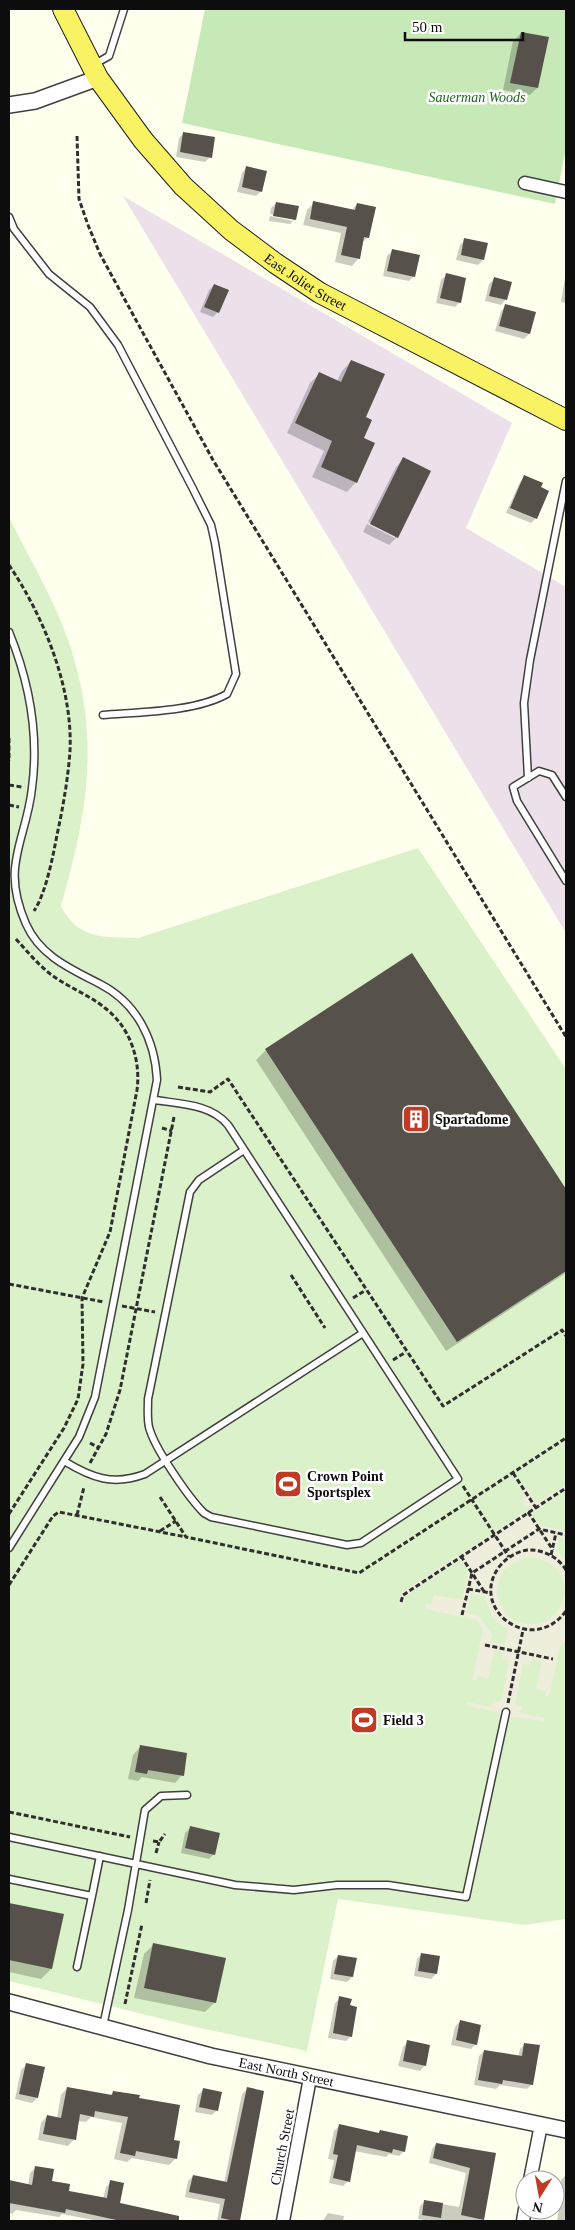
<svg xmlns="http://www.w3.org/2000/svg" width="575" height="2230" font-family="Georgia,serif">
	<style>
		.industrial { fill: #ece1eb }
		.green { fill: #c7e9b7 }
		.pitch { fill: #dbf1c9 }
		.plaza { fill: #efeedd; fill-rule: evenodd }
		.shadow { fill: #0003 }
		.building { fill: #56514a }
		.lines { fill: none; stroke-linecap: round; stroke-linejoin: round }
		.service-casing { stroke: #404040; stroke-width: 9 }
		.minor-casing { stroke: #404040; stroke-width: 15 }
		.tertiary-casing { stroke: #404040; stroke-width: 18 }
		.primary-casing { stroke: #1e1e1e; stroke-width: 22 }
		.path { stroke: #2f2f2f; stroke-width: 3; stroke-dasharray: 5 2.5; stroke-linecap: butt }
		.service { stroke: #fff; stroke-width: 6 }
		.minor { stroke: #fff; stroke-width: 12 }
		.tertiary { stroke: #fff; stroke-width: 15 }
		.primary { stroke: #f9f363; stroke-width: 20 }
		.labels { text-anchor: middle; stroke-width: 5; stroke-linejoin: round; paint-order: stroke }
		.park-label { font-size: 14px; font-style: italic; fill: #1d661d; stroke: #fff }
		.street-label { font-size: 14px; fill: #0d0d0d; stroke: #fff }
		.poi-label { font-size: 14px; font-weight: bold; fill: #0d0d0d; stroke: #fff; text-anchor: start }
	</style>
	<rect width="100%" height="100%" fill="#ffe"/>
	<path class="industrial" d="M123,196L512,423L466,528L566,587V933Z"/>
	<path class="green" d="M205,9H566V148L555,204L182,123Z"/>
	<path class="pitch" d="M9,517C31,562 59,607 73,655C100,746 86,818 61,906C78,940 105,937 138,938L418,848L566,1069V1919L524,1925L338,1899L307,2051L191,2026L9,1981Z"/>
	<path class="plaza" d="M566,1485V1490L531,1514L538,1525L566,1531V1538L559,1537L556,1551L566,1560V1642L560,1646L549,1697L545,1696L546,1691L536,1689L542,1661L532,1658L530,1665L523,1664L515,1704L522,1706L520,1713L545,1718L544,1721L498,1715V1712L467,1706V1702L492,1707L493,1700L501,1702L509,1661L502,1659L503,1652L494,1650L488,1679L478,1676L476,1681L472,1680L483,1630L476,1620L426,1609V1604L431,1605L434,1595L462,1600L468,1570L461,1559L405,1596L404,1605L399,1604L401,1593L531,1508L530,1505L526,1507L522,1501L525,1498L521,1491L527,1488L537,1503ZM525,1558H537L548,1562L557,1569L563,1579L565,1591L563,1601L557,1612L549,1619L538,1624H526L515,1621L506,1614L500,1604L497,1592L499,1581L504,1570L513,1563ZM471,1593L485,1596L492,1617L508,1631L505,1645L490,1642L492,1635L479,1616L467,1613Z"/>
	<path class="shadow" d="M521,33L537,88L530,95L503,90L513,41Z
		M184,133L210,157L205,162L176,157L179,138Z
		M247,167L261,191L256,196L237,192L242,173Z
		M276,203L295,219L290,224L269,221L270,216L293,221V218L270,214L271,208Z
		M314,203L351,211L357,204L368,237L362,243L358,259L352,266L335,262L341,233L303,225L307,210Z
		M465,240L483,260L478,265L456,260L460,245Z
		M392,251L414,276L409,281L383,276L387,256Z
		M566,272V303L561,302Z
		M446,275L460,302L455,307L436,303L441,280Z
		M494,279L506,299L501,305L485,301L489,284Z
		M214,285L218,312L213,317L200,312L209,290Z
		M506,306L534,313L529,334L524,339L495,331L501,311Z
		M351,361L364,418L356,482L347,492L312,477L324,451L287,433L310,383L320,373L337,381L342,371Z
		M403,459L397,537L389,545L363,532L367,524L395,538V535L368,522L396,467Z
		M525,477L536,518L531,523L506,513L520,482Z
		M412,954L566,1191V1273L446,1351L256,1060L266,1050Z
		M140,1747L182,1775L175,1783L142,1777L138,1781L128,1779L133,1755Z
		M190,1828L214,1854L209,1859L181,1853L185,1833Z
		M9,1904L62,1915L51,1969L41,1979L9,1972Z
		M154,1944L215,2002L205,2012L134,1998L144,1954Z
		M422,1954L438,1957L436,1974L431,1979L414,1976L417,1959Z
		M338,1956L352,1977L347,1982L330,1979L333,1961Z
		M340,1998L351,2036L346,2041L328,2038L335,2003Z
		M460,2021L476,2044L471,2049L451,2045L455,2027Z
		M408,2042L425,2065L420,2071L398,2066L403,2047Z
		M525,2044L532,2084L527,2089L500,2085L496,2089L474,2085L479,2056L484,2051L518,2057L520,2049Z
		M26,2065L43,2068L37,2098L32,2103L15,2099L21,2070Z
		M67,2088L110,2096L113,2092L173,2141L179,2142L175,2159L169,2165L132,2158L127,2162L114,2159L122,2123L91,2117L86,2122L78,2121L74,2139L68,2146L38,2140L41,2123L47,2116L57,2118L61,2095Z
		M247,2089L263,2092L239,2221H217L220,2204L185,2197L188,2181L193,2176L224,2183L242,2094Z
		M203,2090L217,2110L212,2115L195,2112L198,2095Z
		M339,2126L378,2134L380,2131L404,2151L399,2156L389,2154L386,2157L354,2151L348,2181L343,2186L329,2183L334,2160L328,2159L334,2131Z
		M436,2144L494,2154L481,2221H430L418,2219L420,2206L425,2201L459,2207L466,2173L429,2163L432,2149Z
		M35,2168L50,2182L67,2192L103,2199L106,2187L111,2182L119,2204L164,2214L163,2221H99L62,2214L59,2217L16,2210L12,2214L9,2213V2182L28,2186L30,2173Z
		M566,2175V2221H557L562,2191L559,2190L561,2180Z
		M328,2213L344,2216L343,2221H323Z"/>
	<path class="building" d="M521,32L549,37L538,88L510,83Z
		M183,132L215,137L212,158L180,152Z
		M246,166L267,171L262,192L242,187Z
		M313,201L355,210L357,203L376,207L369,238L364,237L360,259L341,255L347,227L310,219Z
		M276,202L299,206L296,220L273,216Z
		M464,238L488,243L484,260L461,255Z
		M392,249L420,255L415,277L387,271Z
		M446,273L466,278L461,303L440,298Z
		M494,277L512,282L507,300L489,296Z
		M214,284L229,290L219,313L204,307Z
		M505,304L536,312L530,334L499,326Z
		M351,360L385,374L366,417L372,420L364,438L375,443L357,483L321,467L332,441L295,423L319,372L341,382Z
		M403,457L431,471L398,538L370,524Z
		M524,475L543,483L541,487L549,491L537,519L510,508Z
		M412,953L566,1189V1271L457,1342L265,1049Z
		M140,1745L187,1753L184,1776L148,1770L147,1774L135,1772Z
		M190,1826L220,1833L215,1855L185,1848Z
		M9,1903L64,1914L52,1969L9,1960Z
		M153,1943L226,1958L216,2003L144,1988Z
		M421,1953L440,1956L437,1974L418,1971Z
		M338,1955L357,1958L353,1977L334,1974Z
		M339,1996L352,1999L350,2005L357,2007L352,2037L333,2033Z
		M460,2020L481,2025L477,2045L456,2040Z
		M407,2040L430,2045L426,2066L403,2061Z
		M524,2043L540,2045L533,2085L503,2080L502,2084L478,2080L484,2050L522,2056Z
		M26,2063L45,2067L38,2098L19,2094Z
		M67,2087L112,2095L113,2091L140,2095L139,2098L180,2105L174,2140L180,2141L177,2159L136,2151L135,2156L120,2153L128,2117L95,2111L94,2117L80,2114L76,2140L43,2134L47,2115L61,2118Z
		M247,2087L264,2091L240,2221H235L221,2218L225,2199L189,2192L193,2175L227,2182Z
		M203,2088L222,2092L218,2111L199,2107Z
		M339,2124L379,2133L380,2130L408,2136L405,2152L393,2149L392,2153L357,2145L350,2182L333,2178L338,2155L333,2154Z
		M436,2143L496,2153L484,2220L461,2215L470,2168L433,2158Z
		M35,2166L54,2169L52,2181L70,2184L69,2191L107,2198L110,2180L124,2183L120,2203L179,2216V2221H121L66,2209L65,2213L9,2203V2180L32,2185Z
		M424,2200L443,2203L441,2218L422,2215Z"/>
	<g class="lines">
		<g class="service-casing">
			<path id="service" d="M93,65L109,56L124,9
				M9,217L14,229L49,274L90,307L118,345L192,487L211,525L215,543L236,674L227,694C195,712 139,712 103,715
				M9,632C29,681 39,735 32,788C26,842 0,865 26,924C40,956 71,969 100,984C137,1003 155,1040 157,1080L95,1397L79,1437L9,1548
				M528,778L524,703L530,660L566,481
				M566,797L552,775L539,771L513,787L517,801L566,881
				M155,1100C180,1104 211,1104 228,1125L458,1479L361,1543L347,1545L211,1517L204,1513C189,1498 154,1448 149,1427C147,1418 148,1408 148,1399L190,1192L199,1180L244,1150
				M64,1461C92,1478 113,1486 145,1474L363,1333
				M9,1837L235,1885L294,1890L337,1885H388L466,1897L506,1712
				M9,1879L92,1896L100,1856
				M77,1967L92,1896
				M103,2026L128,1910L145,1810L161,1796L187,1795"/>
		</g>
		<g class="minor-casing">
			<path id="minor" d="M525,183L566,192
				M530,2180L541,2125
				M283,2221L310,2078
				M523,2221L525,2209"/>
		</g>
		<g class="tertiary-casing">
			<g id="tertiary">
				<path d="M9,105L35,101L98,78"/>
				<path id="s1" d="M9,2002L211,2056L566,2130"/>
			</g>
		</g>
		<g class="primary-casing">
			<g id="primary">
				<path id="s2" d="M63,9L98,78L143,140L183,186L231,230L275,263L320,293L566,420"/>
			</g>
		</g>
		<path class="path" d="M77,136L79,199L88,225L100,254L143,333L213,460L566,1037
			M9,565C44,617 73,688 70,751C68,779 63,807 57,835C53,856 46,893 34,911
			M9,738V761
			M9,785L22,787
			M9,805L19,807
			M178,1087L210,1092L228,1079L443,1406L562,1330L566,1336
			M162,1128L172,1131
			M291,1275L325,1328
			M9,1284L104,1302
			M353,1298L366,1290
			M122,1306L155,1312
			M393,1360L406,1352
			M90,1443L99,1448
			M90,1463L106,1434L120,1390L174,1117
			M513,1473L536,1508
			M463,1486L509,1557
			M160,1497L186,1537L359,1573L566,1438
			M528,1512L553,1550
			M9,1514L64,1428L78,1399L83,1364L82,1298L110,1232L137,1090C141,1060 130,1027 105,1008C89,995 70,988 53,976C38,965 27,951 15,938
			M77,1515L84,1487
			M160,1531L176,1521
			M551,1555L556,1533
			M461,1556L485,1593
			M566,1570C558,1557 543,1549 527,1550C516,1552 506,1558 499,1567C468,1609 532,1657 566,1611
			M9,1585L53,1516L59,1512L186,1537
			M468,1589L491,1593
			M401,1602L403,1595L566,1488
			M462,1615L472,1573L539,1529L566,1535
			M485,1645L553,1659
			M508,1703L523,1630
			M9,1812L130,1837
			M153,1841L159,1842L165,1834
			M156,1853L159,1842
			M146,1903L150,1880
			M125,2004L142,1924"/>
		<use href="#service" class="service"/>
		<use href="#minor" class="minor"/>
		<use href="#tertiary" class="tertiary"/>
		<use href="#primary" class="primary"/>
	</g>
	<defs>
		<g id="building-square" transform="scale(1.4375)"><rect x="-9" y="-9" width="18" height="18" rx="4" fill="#be3c24" stroke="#fff"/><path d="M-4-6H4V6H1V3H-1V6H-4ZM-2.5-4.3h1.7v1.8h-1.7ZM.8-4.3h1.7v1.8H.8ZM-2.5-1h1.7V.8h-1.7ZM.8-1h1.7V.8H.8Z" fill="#fff"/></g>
		<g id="stadium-square" transform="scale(1.4375)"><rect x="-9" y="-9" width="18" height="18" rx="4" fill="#be3c24" stroke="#fff"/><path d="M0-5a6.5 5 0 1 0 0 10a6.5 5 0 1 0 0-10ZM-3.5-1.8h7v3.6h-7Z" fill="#fff"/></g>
	</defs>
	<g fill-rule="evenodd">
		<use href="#building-square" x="416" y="1119"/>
		<use href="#stadium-square" x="288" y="1484"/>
		<use href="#stadium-square" x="364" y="1720"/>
	</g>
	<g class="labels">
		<g class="park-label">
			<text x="477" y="102">Sauerman Woods</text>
		</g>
		<g class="street-label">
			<text dy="5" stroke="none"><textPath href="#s2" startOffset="371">East Joliet Street</textPath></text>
			<text dy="5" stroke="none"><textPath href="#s1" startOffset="286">East North Street</textPath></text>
			<text transform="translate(282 2147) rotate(-79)" y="5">Church Street</text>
		</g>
		<g class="poi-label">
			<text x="435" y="1124">Spartadome</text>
			<text x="307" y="1481">Crown Point<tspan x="307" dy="16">Sportsplex</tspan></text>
			<text x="383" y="1725">Field 3</text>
		</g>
	</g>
	<rect width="575" height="2230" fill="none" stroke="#0d0d0d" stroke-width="20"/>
	<g transform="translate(540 2195) rotate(191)"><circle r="24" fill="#ffffff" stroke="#9e9e9e"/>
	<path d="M0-4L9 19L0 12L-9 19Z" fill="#be3c24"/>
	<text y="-8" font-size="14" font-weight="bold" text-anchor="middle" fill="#0d0d0d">N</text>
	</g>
	<path d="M405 32v8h118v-8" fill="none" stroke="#0d0d0d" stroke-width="2.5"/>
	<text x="412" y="32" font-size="15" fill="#0d0d0d" stroke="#ffffff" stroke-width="4" paint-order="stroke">50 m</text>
</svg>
